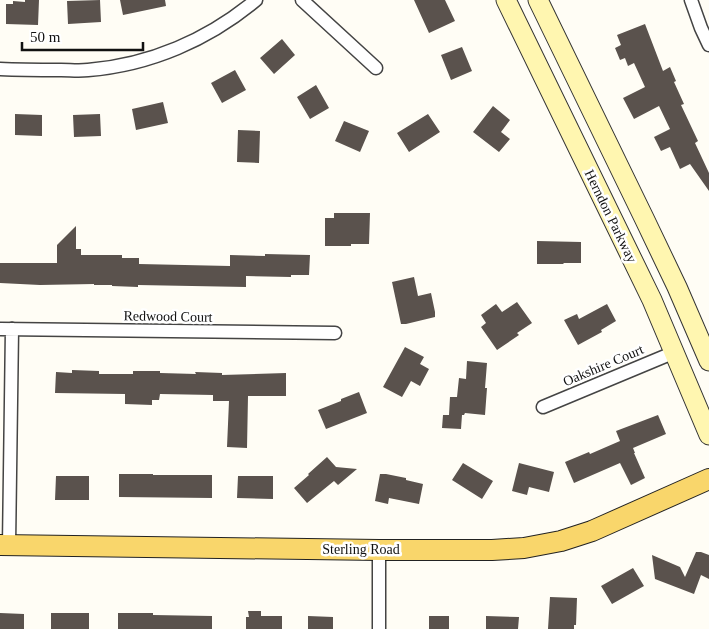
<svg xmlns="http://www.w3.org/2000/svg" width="709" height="629" font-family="Georgia,serif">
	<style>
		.building { fill: #5a524d }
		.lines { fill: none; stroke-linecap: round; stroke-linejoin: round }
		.street-casing { stroke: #444; stroke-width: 15 }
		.secondary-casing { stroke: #333; stroke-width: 21 }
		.primary-casing { stroke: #222; stroke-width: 22 }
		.street { stroke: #fff; stroke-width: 12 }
		.secondary { stroke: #fff6b0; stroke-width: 19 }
		.primary { stroke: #f9d66b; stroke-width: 20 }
		.labels { text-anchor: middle; stroke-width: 5; stroke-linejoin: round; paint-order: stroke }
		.street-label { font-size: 14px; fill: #111; stroke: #fff }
	</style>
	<rect width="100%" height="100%" fill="#fffdf5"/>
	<path class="building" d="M25,0H39L38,25L6,24V4H13V1L25,2Z
		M100,0L101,22L68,24L67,1Z
		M120,0H165L166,6L123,15Z
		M414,0H445L455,21L429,33Z
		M645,24L663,71L670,67L676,81L674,82L684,104L681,105L698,141L695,143L709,173V191L690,164L680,169L670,147L661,151L654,137L670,129L659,106L634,119L623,98L645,87L634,63L628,66L625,58L620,60L615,48L621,45L617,35Z
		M282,39L295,55L274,74L260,58Z
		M462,47L472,71L451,80L441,55Z
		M235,70L246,90L222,103L211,83Z
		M316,85L329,108L310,119L297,97Z
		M163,102L168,123L136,130L132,109Z
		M493,106L510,120L501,132L510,139L499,152L473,132Z
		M15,114L42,115V136L15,135Z
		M100,114L101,136L74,137L73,115Z
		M428,114L440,132L409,152L397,133Z
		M344,121L369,131L360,152L335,141Z
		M238,130L260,131L259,163L237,162Z
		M334,213H370L369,244H351V246H325V218H334Z
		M76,226V249H81V255H122V258H139V264L230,266V255L265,256V254L310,255L309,275H291V277L246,276V287L138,285V287L112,286V285H94V284L40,285L0,283V263H57V245Z
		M537,241L581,242V263H564L563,264H537Z
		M414,277L418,296L431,293L435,312V317L406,324H401L392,282Z
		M517,302L532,323L517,333L519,335L497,350L481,327L486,323L481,315L496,304L502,312Z
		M607,304L616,321L601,330L602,332L578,345L564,320L577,314L579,319Z
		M405,347L424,357L420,364L429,369L420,386L411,381L402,397L383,387Z
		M467,361L487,363L485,388H487L485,415L465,413L464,415H462L461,429L442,428L443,415H449L450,397H457L459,378L466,379Z
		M72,370L99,371V374H133V371H160V373L196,374L195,372L222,373V375L286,373V396H248L247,448L227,447L229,401H213V395L160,394L159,400H152V405L125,404V394L55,393L56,372L72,373Z
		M359,392L367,413L326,429L318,410L341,401V399Z
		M658,415L666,434L633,448L635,453H634L645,478L631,485L620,463L574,483L565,462L589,452L590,454L620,441L616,431Z
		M327,457L336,467L357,469L338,485L334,481L307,503L294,488L309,475L308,474Z
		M463,463L493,481L482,499L452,480Z
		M519,463L554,472L549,492L529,487L527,495L512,491Z
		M119,474H153V475H212V498L119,497Z
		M380,474H386L406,478V480L423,484L419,504L389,498L388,504L375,501Z
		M56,476H89V500H55Z
		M238,476H273V499L237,498Z
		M696,552H701L709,555V579L701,575L694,594L655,579L652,555L680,567L685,577Z
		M633,568L644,586L612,604L601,586Z
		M550,597L577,598L576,625H574V629H548Z
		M248,611H261V616H282V629H246V617H249Z
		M0,613L24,614V629H0Z
		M51,613H89V629H51Z
		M118,613H153V615L212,616V629H118Z
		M308,616L333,617V629H308Z
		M429,616H449V629H429Z
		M486,616L519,617L518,629H486Z"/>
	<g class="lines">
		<g class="street-casing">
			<path id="street" d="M302,0L376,68
				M691,0L701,28L709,45
				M0,69C21,70 41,70 61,70C70,70 79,71 88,70C150,65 208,40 256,0
				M0,329L335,333
				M543,407L675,352
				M9,545L12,329
				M379,629V550"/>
		</g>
		<g class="secondary-casing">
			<path id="secondary" d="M506,0L652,300L709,435
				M538,0L644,218L677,287L709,361"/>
		</g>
		<g class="primary-casing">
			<path id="primary" d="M0,545L379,550H492L524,548L561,541L592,531L709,479"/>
		</g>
		<use href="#street" class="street"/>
		<use href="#secondary" class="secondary"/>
		<use href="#primary" class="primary"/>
	</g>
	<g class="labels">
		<g class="street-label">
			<text transform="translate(611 216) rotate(64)" y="5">Herndon Parkway</text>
			<text transform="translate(168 316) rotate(1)" y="5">Redwood Court</text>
			<text transform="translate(603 365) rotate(-23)" y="5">Oakshire Court</text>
			<text x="361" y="554">Sterling Road</text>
		</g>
	</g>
	<path d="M22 42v8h121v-8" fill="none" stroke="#111111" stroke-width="2.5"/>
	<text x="30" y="42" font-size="15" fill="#111111" stroke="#ffffff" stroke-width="4" paint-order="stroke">50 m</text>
</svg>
